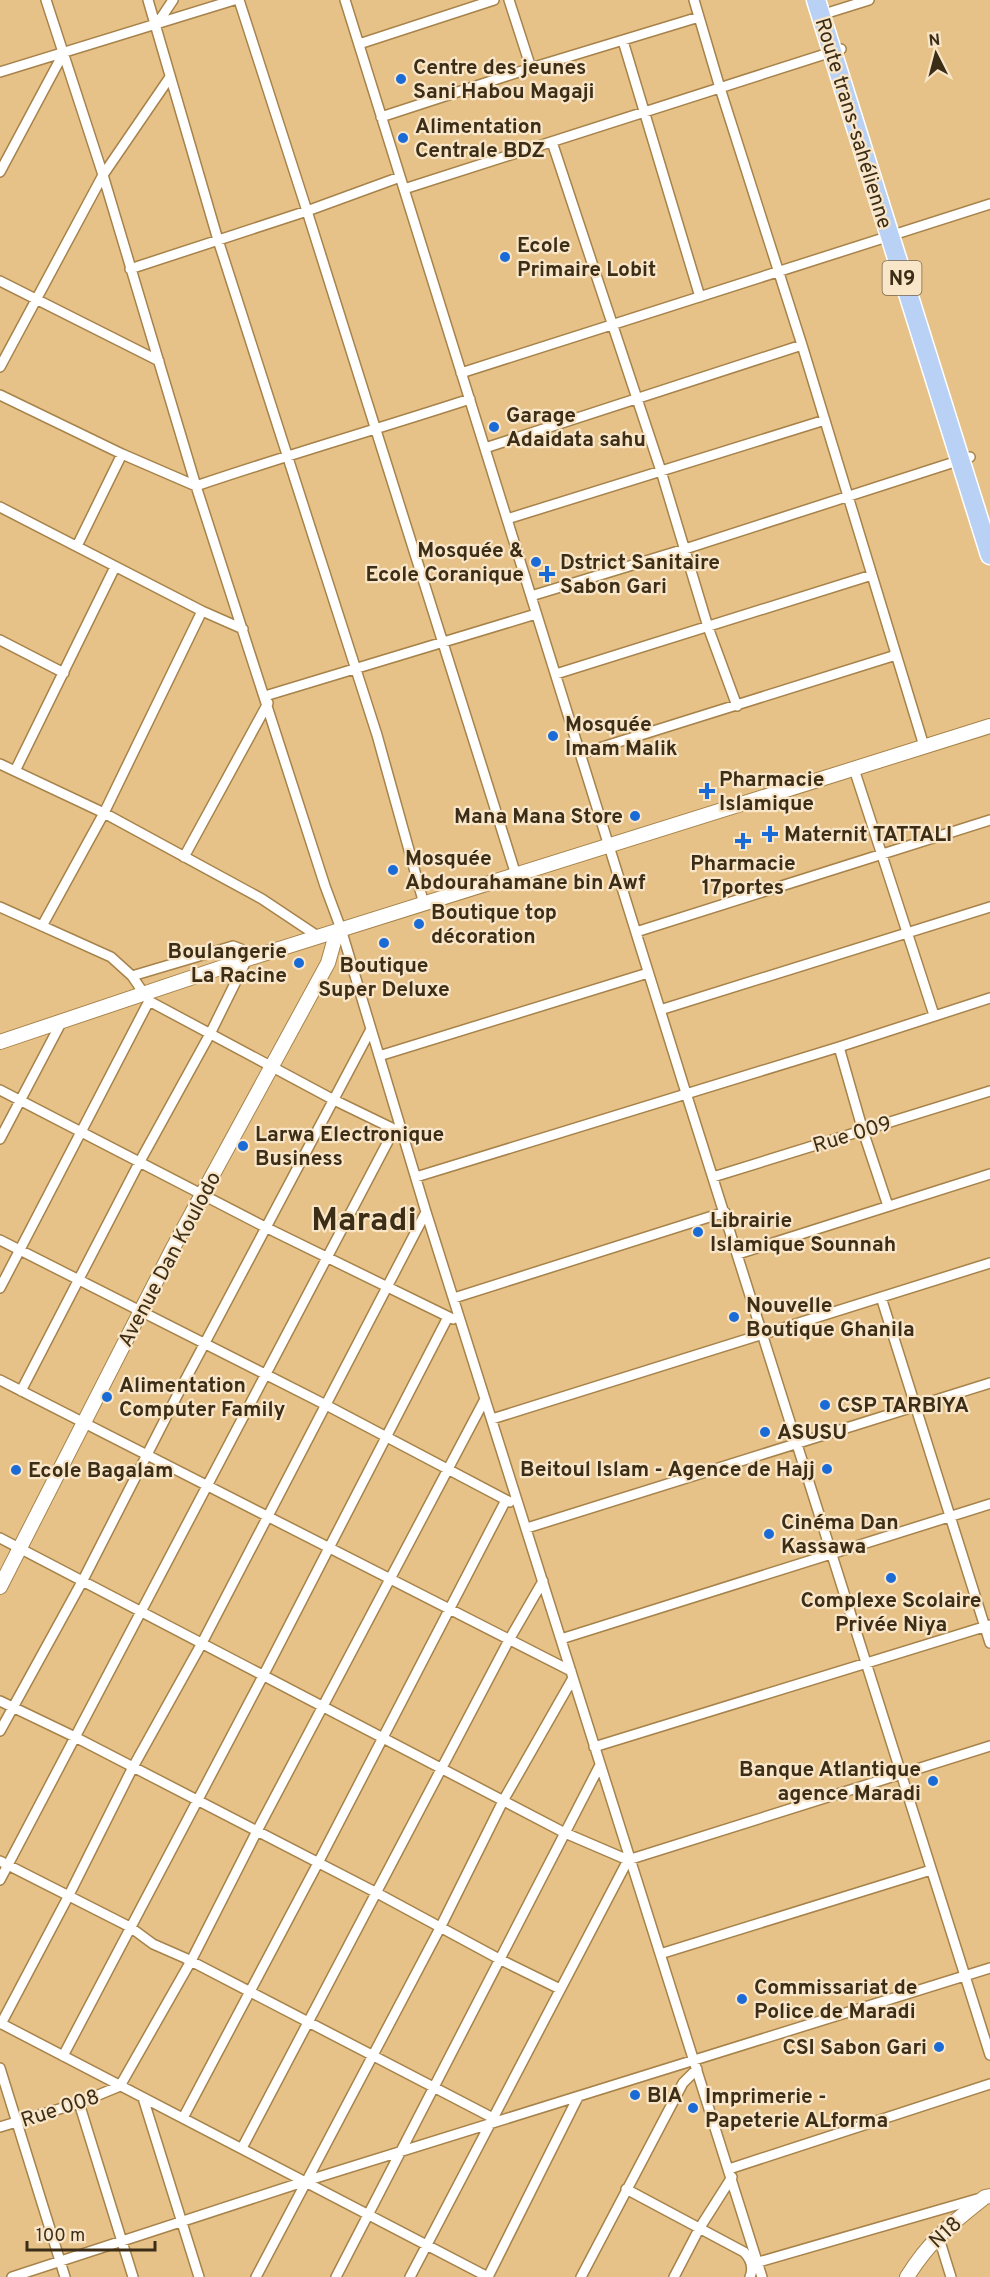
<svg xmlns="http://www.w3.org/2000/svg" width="990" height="2277" font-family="Overpass,sans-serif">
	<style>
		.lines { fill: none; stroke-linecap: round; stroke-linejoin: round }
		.street-casing { stroke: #a7834b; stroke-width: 12 }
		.secondary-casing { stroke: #a7834b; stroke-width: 16 }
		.highway-casing { stroke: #fff; stroke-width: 21 }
		.street { stroke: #fff; stroke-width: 9 }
		.secondary { stroke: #fff; stroke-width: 14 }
		.highway { stroke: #b9d1f4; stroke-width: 18 }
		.poi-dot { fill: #1a6bd6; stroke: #f9e6c9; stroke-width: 2 }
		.labels { text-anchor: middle; stroke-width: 4.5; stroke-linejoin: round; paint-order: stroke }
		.shield { fill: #f9e6c9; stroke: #75644c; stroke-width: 1.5 }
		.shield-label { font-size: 20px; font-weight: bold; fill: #3c2d16 }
		.poi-label { font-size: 21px; font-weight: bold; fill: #3c2d16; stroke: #f9e6c9; text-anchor: start }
		.street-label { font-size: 21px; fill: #3c2d16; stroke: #f9e6c9 }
		.town-label { font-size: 33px; font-weight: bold; fill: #3c2d16; stroke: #f9e6c9 }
	</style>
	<rect width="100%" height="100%" fill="#e7c288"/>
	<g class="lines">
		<g class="street-casing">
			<path id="street" d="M46,0L103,175L196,486L325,886L341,929L426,1212L762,2277
				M148,0L218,240L377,735L424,904
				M239,0L307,211L516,875
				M345,0L686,1093L990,2055
				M509,0L531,68
				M694,0L720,88L802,345L924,746
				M821,15L869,0
				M157,24L173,0
				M623,41L700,297
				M359,44L494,0
				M0,72L234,0
				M381,117L531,68L699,17
				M552,142L661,471L708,627L737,706
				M0,172L63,54
				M404,189L841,49
				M130,269L307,211L400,177
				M0,281L159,361
				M0,367L103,175L170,77
				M461,373L990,204
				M0,395L122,454L196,486C287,455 378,429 470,399
				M485,448L802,345
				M0,507L202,611L243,629
				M507,519L825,420
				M77,546L122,454
				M531,596L685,549L970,457
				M0,640L64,673
				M556,674L872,575
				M265,696L536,614
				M580,754L896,655
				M0,764L104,813L262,899L319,937
				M854,769L934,1015
				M15,771L115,567
				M184,857L268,703
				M0,907L111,957L132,976L149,1001L0,1288
				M42,926L104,813L202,611
				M636,932L990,820
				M149,1001L334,1100L400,1132
				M660,1010L990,907
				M839,1047L863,1131L888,1206
				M379,1056L648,973
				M0,1090L265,1227L453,1319
				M0,1139L61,1023
				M416,1177L839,1047L990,998
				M713,1177L990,1091
				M0,1240L326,1405L510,1502
				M738,1254L990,1174
				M881,1297L990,1643
				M454,1298L725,1212
				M0,1380L571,1671
				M21,1391L139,1163L210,1034L247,959L241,949L233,946L132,976
				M492,1419L990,1263
				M527,1528L990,1383
				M0,1538L565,1833L628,1860
				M561,1639L990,1504
				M0,1701L75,1737L377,1893L501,1960L560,1989
				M0,1731L83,1580L181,1388L370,1031
				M594,1747L990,1625
				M0,1861L130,1927L153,1944L185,1958L493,2118
				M0,1880L394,1130
				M660,1954L931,1870
				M0,2023L488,2277
				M1,2024L68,1897L133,1767L202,1643L426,1212
				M63,2056L263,1676L448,1317
				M0,2068L65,2277
				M143,2098L199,2277
				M79,2103L133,2277
				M183,2118L318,1863L506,1500
				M0,2127L79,2103L120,2086L191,1961L257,1831L485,1399
				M242,2148L509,1640L543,1581
				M729,2169L990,2084
				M626,2189L744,2252C751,2259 754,2267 750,2277
				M938,2235L951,2277
				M752,2264L977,2199
				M12,2277L306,2181L990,1968
				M256,2277L440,1928L503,1801L573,1678
				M336,2277L600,1765
				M410,2277L628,1860L990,1746
				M488,2277L578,2097
				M581,2277L683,2083L697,2069
				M674,2277L699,2229L732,2177"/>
		</g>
		<g class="secondary-casing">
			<path id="secondary" d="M0,1042L247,959L990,726
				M0,1587L174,1246L328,963L337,931
				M907,2277C930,2240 951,2224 985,2197L990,2196"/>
		</g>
		<g class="highway-casing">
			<path id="highway" d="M816,0L990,555"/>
		</g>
		<use href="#street" class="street"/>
		<use href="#secondary" class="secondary"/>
		<use href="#highway" class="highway"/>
	</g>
	<g class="poi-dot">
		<circle cx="401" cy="79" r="6"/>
		<circle cx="403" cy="138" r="6"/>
		<circle cx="505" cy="257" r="6"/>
		<circle cx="494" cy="427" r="6"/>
		<circle cx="536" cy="562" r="6"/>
		<path d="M544 565h6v6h6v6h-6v6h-6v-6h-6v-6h6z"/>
		<circle cx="553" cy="736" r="6"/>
		<path d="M704 782h6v6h6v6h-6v6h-6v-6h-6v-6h6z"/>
		<circle cx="635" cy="816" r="6"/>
		<path d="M767 825h6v6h6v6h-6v6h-6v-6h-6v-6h6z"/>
		<path d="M740 832h6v6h6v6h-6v6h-6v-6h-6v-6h6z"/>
		<circle cx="393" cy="870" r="6"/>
		<circle cx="419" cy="924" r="6"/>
		<circle cx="384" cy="943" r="6"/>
		<circle cx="299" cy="963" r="6"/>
		<circle cx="243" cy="1146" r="6"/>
		<circle cx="698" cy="1232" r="6"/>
		<circle cx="734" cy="1317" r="6"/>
		<circle cx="107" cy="1397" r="6"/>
		<circle cx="825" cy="1405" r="6"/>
		<circle cx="765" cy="1432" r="6"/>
		<circle cx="827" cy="1469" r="6"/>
		<circle cx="16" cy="1470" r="6"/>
		<circle cx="769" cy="1534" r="6"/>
		<circle cx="891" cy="1578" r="6"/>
		<circle cx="933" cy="1781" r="6"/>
		<circle cx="742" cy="1999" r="6"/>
		<circle cx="939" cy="2047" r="6"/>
		<circle cx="635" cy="2095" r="6"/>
		<circle cx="693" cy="2108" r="6"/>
	</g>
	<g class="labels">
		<rect class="shield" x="882.5" y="261" width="39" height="34" rx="4.5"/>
		<g class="shield-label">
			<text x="902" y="285">N9</text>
		</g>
		<g class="poi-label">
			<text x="413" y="74">Centre des jeunes<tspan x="413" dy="24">Sani Habou Magaji</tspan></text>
			<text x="415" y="133">Alimentation<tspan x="415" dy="24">Centrale BDZ</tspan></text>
			<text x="517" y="252">Ecole<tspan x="517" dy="24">Primaire Lobit</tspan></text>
			<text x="506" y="422">Garage<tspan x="506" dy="24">Adaidata sahu</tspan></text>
			<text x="524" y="557" text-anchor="end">Mosquée &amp;<tspan x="524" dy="24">Ecole Coranique</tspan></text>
			<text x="560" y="569">Dstrict Sanitaire<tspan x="560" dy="24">Sabon Gari</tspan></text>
			<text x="565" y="731">Mosquée<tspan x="565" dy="24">Imam Malik</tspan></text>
			<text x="719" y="786">Pharmacie<tspan x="719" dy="24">Islamique</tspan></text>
			<text x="623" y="823" text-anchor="end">Mana Mana Store</text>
			<text x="784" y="841">Maternit TATTALI</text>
			<text x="405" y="865">Mosquée<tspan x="405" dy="24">Abdourahamane bin Awf</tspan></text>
			<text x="743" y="870" text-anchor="middle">Pharmacie<tspan x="743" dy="24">17portes</tspan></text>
			<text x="431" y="919">Boutique top<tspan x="431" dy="24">décoration</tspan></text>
			<text x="287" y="958" text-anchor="end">Boulangerie<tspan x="287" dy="24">La Racine</tspan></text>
			<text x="384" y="972" text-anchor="middle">Boutique<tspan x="384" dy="24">Super Deluxe</tspan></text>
			<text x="255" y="1141">Larwa Electronique<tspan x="255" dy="24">Business</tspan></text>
			<text x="710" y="1227">Librairie<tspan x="710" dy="24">Islamique Sounnah</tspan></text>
			<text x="746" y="1312">Nouvelle<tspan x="746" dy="24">Boutique Ghanila</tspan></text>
			<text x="119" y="1392">Alimentation<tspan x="119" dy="24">Computer Family</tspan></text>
			<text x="837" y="1412">CSP TARBIYA</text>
			<text x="777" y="1439">ASUSU</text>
			<text x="815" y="1476" text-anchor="end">Beitoul Islam - Agence de Hajj</text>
			<text x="28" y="1477">Ecole Bagalam</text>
			<text x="781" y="1529">Cinéma Dan<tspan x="781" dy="24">Kassawa</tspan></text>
			<text x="891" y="1607" text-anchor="middle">Complexe Scolaire<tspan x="891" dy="24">Privée Niya</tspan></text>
			<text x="921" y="1776" text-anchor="end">Banque Atlantique<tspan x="921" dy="24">agence Maradi</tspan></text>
			<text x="754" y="1994">Commissariat de<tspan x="754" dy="24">Police de Maradi</tspan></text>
			<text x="927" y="2054" text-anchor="end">CSI Sabon Gari</text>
			<text x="647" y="2102">BIA</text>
			<text x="705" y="2103">Imprimerie -<tspan x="705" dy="24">Papeterie ALforma</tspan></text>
		</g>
		<g class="street-label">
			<text transform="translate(854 123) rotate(73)" y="7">Route trans-sahélienne</text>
			<text transform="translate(852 1134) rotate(-17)" y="7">Rue 009</text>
			<text transform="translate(169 1259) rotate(-62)" y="7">Avenue Dan Koulodo</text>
			<text transform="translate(60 2108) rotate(-18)" y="7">Rue 008</text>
			<text transform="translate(945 2232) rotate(-43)" y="7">N18</text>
		</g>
		<g class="town-label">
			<text x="364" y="1230">Maradi</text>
		</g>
	</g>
	<g transform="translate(936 54) rotate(354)" stroke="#f9e6c9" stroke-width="4.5" paint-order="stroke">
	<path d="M0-4.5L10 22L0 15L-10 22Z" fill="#3c2d16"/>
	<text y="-9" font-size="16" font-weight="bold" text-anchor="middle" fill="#3c2d16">N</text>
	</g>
	<path d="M27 2241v9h128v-9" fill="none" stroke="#3c2d16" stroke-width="3"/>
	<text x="36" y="2241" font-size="18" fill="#3c2d16" stroke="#f9e6c9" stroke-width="4.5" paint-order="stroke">100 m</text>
</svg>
